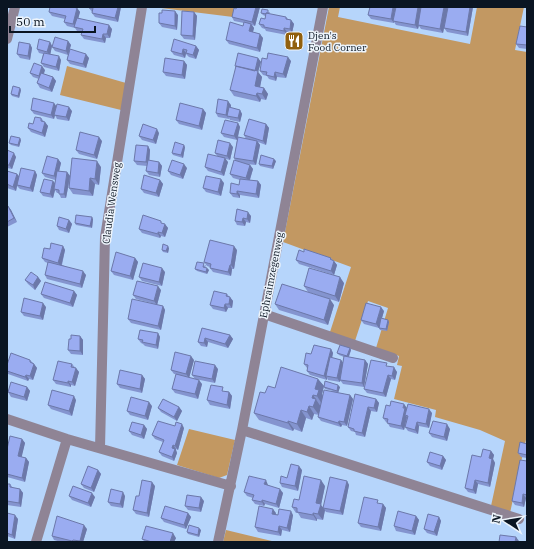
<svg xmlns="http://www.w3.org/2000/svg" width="534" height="549" font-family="'IBM Plex Serif',serif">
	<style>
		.green { fill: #c29862 }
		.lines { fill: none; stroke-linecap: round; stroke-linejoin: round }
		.minor { stroke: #8f8495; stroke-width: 10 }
		.wall { fill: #8494cf }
		.shaded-wall { fill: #6c78a9 }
		.building { fill: #9aacf1; stroke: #6c78a9 }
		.labels { text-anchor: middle; stroke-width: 3; stroke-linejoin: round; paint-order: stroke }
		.poi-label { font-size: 10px; fill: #0a1522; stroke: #edf4fb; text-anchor: start }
		.street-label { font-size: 10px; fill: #0a1522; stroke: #edf4fb }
	</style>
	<rect width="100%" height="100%" fill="#b6d5fb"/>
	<path class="green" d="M153,7H235L233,17Z
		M329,7H340L338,17L470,44L477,7H524L515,50L527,52V435L510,513L491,506L505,441L480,430L435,417L436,410L394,399L402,366L397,365L399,356L376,348L388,308L368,301L355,341L330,332L351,267L283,242Z
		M67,66L126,83L121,110L60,95Z
		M189,429L235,440L227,475L219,478L177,465Z
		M226,530L276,542H223Z"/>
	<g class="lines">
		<path class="minor" d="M7,39L15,7
			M264,314L393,358
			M7,419L67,439L231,486
			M242,430L519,519
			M100,448L105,237L142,7
			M36,542L67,439
			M218,542L242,430L323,7"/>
	</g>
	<path class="wall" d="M121,7L118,22L95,17L92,13L93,12H92L89,8Z
		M260,7L255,26L252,25L254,28L253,32L263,38L260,52L229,44L226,40L243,26L244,23L234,21L232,17L236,9Z
		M473,7L468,36L447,32L444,28L447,14L443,33L421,29L419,26L418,29L396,25L394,22V23L371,19L368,15Z
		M77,8L80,12L78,18L112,29L110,38H106L105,43L84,39L81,35L82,32L77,31L75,28L67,26L64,22L65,19L52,16L49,12Z
		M194,12L197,16L195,40L184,39L181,35Z
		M270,12L269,14L286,17L288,19L291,20L294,24L292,33L287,32V35L266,31L265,29L262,28L259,24L265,19V16L263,15L261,13Z
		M178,15L177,30L162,27L159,23Z
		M527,27V49L519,48L516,44Z
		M68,41L71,45L69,51L89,58L86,68L70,64L67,60L68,55L55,51L52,47Z
		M50,42L52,46L50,54L61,60L59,71L44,67L41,63L43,54L39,53L37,49Z
		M30,44L32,48L30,60L20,58L17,54Z
		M196,46L199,50L196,59L189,57L186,54L185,58L174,55L171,51Z
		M258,58L261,62L258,72L262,77L260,87L264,88L268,94L266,100L261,99L260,102L234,96L230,90Z
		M267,59L291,61L286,78L277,77L276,81L269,79L267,76L263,75L260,71Z
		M184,61L187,65L185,79L166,76L163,72Z
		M45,70L44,74L53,77L56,81L52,92L40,88L37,83L39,79L33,77L30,73Z
		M21,90L19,98L12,96L11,94Z
		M231,105V108L240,110L242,114L240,122L230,120L229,118V119L218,117L216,113Z
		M203,109L206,113L202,130L179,124L176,120Z
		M31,110L72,111L69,121L57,119L55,115L54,119L34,114Z
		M41,118L48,126L45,137L31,132L28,128Z
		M238,123L240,127L238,137L250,140L246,139L244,135L266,124L269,128L266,145L258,142L260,145L256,165L246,164L250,165L253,169L250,180L258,181L261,185L259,198L240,195V198L233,197L230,193L239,185L240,180L233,178L230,174L236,161L234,158L237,140L224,137L221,133Z
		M159,133L156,144L142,140L139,136Z
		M21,140L19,147L11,145L9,143Z
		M102,141L97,159L79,154L76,150Z
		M148,146L150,150L149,161L159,162L162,166L160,177L149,175L146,171L147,166L137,165L134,161Z
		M185,147L183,158L173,155L172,153Z
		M233,147L230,160L218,157L228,162L224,176L208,171L205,167L218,157L215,153Z
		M7,150L16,157L12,169L7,168Z
		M58,159L61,163L59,171L67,172L70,176L101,167L99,185L95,184L93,196L73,194L69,188L70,179L66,198H61L59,193H57L55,190L53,198L43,196L40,192L53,181L55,183V180L45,177L42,173Z
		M276,161L273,169L260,166L259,164Z
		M187,168L183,179L171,175L168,171Z
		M7,171L17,174L19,176L35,171L37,175L33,192L20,189L17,186L16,191L7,188Z
		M160,180L163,184L159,197L144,193L141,189Z
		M224,183L221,196L206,192L203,188Z
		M7,206L11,210L17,222L7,227Z
		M237,209L251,216L250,223L246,222L245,226L237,225L235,221Z
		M93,219L92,228L76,225L75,223Z
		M69,220L72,224L69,233L59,230L57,226Z
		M164,224L168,228L165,237L161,236L160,238L142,233L139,229Z
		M63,246L65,250L62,265L86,275L82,288L47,279L45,275L48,263L45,262L42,258L50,249Z
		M169,248L168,253L163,252L162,250Z
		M237,250L234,269H232L231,276L213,272L210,268V267L207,266L204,262Z
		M135,258L138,262L133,280L114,275L111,271Z
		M331,258L337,265L334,275L299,264L296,260Z
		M206,265L205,268L209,270L207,274L197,271L195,269Z
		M165,272L162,286L142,281L139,277Z
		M38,277L41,281L35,290L28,284L25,280Z
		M344,283L339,302L308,292L304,286Z
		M161,290L157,305L163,306L165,310L161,330L131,323L128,319L155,304L136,299L133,295Z
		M74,291L77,295L73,307L44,298L41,294Z
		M227,294L233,301L232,308H228L226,312L213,309L210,305Z
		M275,304L334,305L328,325L279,310Z
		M46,307L43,320L24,316L21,312Z
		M384,311L382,318L389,322L387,331L380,330L379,328L364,324L361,320Z
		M202,328L230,335L233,339L228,348L208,342L207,347L201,346L198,342Z
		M158,333L160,337L158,349L145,346L143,344L141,343L138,339Z
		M80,336L83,340V355L71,354L68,350L71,339Z
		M350,348L351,350L349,357L365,360L368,364L364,387L343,384L340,380V382L328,380L327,378V380L310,375L307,371L308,368H307L304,364L311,354L331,349L333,353L332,358L341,360L343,363L344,357L339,355L337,353Z
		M30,360L34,364L37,368L33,380L29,379L28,381L8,374L7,373V365Z
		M194,360L189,378L202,384L198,399L175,393L172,389L176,374H174L171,370Z
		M72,364L79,372L75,386L71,385V387L56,384L53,380Z
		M389,366L397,372L395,380L391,379L386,397L367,393L364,389Z
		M218,369L215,383L195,379L192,375Z
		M142,375L145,379L142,393L120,388L117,384Z
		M318,379L324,386L322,394L323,396L333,391L325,389L324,387H340L338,393L350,395L353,399L347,426L342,425L341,427L321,421L318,417L319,415L314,414L312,420L306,418L302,432L294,429L293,431L259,420L254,413L265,393L275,388Z
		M27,387L30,391L27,401L11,397L8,392Z
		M226,391L229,392L232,396L230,409L210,405L207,400Z
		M376,399L379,403L377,412L371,411L365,437L356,435L355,432L351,431L348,427Z
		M76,400L72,416L51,409L48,405Z
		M152,406L148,420L130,415L127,411Z
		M179,407L182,411L177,421L161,412L158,408Z
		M407,408V410L432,413L429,428L419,426L418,434L408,431L405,427L407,417L404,430L390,427L387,422H386L383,418Z
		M144,425L147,429L144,439L132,435L129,431Z
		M184,428L178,450L176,449V450L177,453L174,461L162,456L159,452L163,442L155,439L152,435Z
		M450,429L447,441L432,437L429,433Z
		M22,439L25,443L21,457L26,458L29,462L25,482L7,477V449Z
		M527,444V458L521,457L518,453Z
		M491,451L494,455L493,459L495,463L490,487L478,484L476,494L468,492L465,488Z
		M443,456L446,460L442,470L430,466L427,462Z
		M527,461V498H526L524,507L515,505L512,501Z
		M98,470L101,474L94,492L84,488L81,484Z
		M302,470L298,491L282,487L280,483Z
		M347,481L349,485L343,515L326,512L323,508Z
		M7,484H10L13,488L20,489L23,493L21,507L7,505Z
		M268,485L283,493L279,508L265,504L264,506L255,504L252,500L253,498L247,496L244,492Z
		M155,486L149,517L136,514L133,510L139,496Z
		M325,486L321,505L325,510L323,520L317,519V521L301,518L298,513H296L292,507L299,500Z
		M69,496L95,497L91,507L72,500Z
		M125,496L123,508L111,506L108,502Z
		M204,501L201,512L188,510L185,506Z
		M383,504L386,508L381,531L361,527L358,523Z
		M7,513L18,519L15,539L7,536Z
		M188,513L191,517L186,529L164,522L161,518Z
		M276,513L275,514L278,515H293L290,532L282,530L281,536L258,532L255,527Z
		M416,516L419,520L415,535L396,531L394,526Z
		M439,517L441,521L437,536L427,533L424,529Z
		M87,529L83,542H61L54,540L52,536Z
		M201,530L199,537L188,534L187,532Z
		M176,538L174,542H145L142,539Z"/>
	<path class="shaded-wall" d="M118,7H121L118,22L115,18Z
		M256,7H260L255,26L252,22Z
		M393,7H396L393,21L394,22V23L391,19Z
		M418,7H422L418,29L415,25Z
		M444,7H448L443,33L440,29Z
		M470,7H473L468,36L466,32Z
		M77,8L80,12L76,27L73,24Z
		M175,11L178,15L177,30L175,26Z
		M194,12L197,16L195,40L193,36Z
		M291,20L294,24L292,33L290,29Z
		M251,24L254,28L252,35L249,31Z
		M109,25L112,29L110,38L107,34Z
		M284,28L287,32V35L284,31Z
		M103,34L106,38L105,43L102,39Z
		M260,34L263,38L260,52L257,48Z
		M68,41L71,45L68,55L66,51Z
		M50,42L52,46L50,56L47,52Z
		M30,44L32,48L30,60L28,56Z
		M196,46L199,50L196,59L193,55Z
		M183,49L186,53L185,58L182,54Z
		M86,54L89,58L86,68L83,64Z
		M59,56L61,60L59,71L56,67Z
		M288,57L291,61L286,78L283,74Z
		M258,58L261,62L258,72L262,77L259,92L255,86V71Z
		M184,61L187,65L185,79L182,75Z
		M42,66L45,70L41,80L39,76Z
		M275,72L277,77L276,81L274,77Z
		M53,77L56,81L52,92L49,88Z
		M20,88L21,90L19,98L18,96Z
		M264,88L268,94L266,100L262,94Z
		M257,93L261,99L260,102L256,96Z
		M228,101L231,105L229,116H227L229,119L226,115Z
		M54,103L57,107L54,119L51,115Z
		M69,107L72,111L69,121L66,117Z
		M203,109L206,113L202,130L199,126Z
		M240,110L242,114L240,122L238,118Z
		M45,122L48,126L45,137L42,133Z
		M238,123L240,127L237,140L234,136Z
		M266,124L269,128L266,145L263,141Z
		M157,129L159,133L156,144L153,140Z
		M99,137L102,141L97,159L94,155Z
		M20,138L21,140L19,147L18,145Z
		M257,141L260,145L256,165L253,161Z
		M230,143L233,147L230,160L227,156Z
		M184,145L185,147L183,158L181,155Z
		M148,146L150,150L149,166L146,162Z
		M14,153L16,157L12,169L9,165Z
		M225,158L228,162L224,176L221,172Z
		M58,159L61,163L57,180L54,176Z
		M274,159L276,161L273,169L272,166Z
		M97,161L101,167L99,185L95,179Z
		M159,162L162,166L160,177L158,173Z
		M184,164L187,168L183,179L180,175Z
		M250,165L253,169L249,182L246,178Z
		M35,171L37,175L33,192L30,188Z
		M67,172L70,176L66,198L64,194Z
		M17,174L20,178L17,185V186L16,191L13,187Z
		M90,178L95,184L93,196L89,191Z
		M221,179L224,183L221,196L218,192Z
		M160,180L163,184L159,197L156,193Z
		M53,181L56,185L54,189L55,190L53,198L50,194Z
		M258,181L261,185L259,198L256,194Z
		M237,191L240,195V198L237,194Z
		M8,206L11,210L17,222L14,218Z
		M248,212L251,216L250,223L247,219Z
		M92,217L93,219L92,228L90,226Z
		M243,218L246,222L245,226L242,222Z
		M69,220L72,224L69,233L66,229Z
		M165,224L168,228L165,237L162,233Z
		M158,232L161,236L160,238L158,234Z
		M7,241L8,243L7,265Z
		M63,246L65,250L61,267L58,263Z
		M168,246L169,248L168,253L166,251Z
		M234,246L237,250L234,269L231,265Z
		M135,258L138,262L133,280L130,276Z
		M334,261L337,265L334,275L331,271Z
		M230,265L232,269L231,276L228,272Z
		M162,268L165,272L162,286L159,282Z
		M207,268L209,270L207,274L206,272Z
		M83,271L86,275L82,288L80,284Z
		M38,277L41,281L35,290L33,285Z
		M340,277L344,283L339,302L335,296Z
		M158,286L161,290L157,305L154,301Z
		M74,291L77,295L73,307L70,303Z
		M230,297L233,301L232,308L229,304Z
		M330,299L334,305L328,325L324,320Z
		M43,303L46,307L43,320L40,316Z
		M225,304L228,308L226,312L224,308Z
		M163,306L165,310L161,330L158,326Z
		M381,307L384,311L379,328L376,324Z
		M388,320L389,322L387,331L386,329Z
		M158,333L160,337L158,349L156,345Z
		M230,335L233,339L228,348L225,344Z
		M80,336L83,340V355L80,351Z
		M205,338L208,342L207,347L204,343Z
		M350,348L351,350L348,358L347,356Z
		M331,349L333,353L328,376H326L327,378V380L324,376Z
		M191,356L194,360L189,378L186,374Z
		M341,360L344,364L340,382L337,378Z
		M365,360L368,364L364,387L362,383Z
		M34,364L37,368L33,380L30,376Z
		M215,365L218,369L215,383L212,379Z
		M394,367L397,372L395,380L392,376Z
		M76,368L79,372L75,386L72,382Z
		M26,375L29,379L28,381L25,377Z
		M142,375L145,379L142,393L140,389Z
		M388,375L391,379L386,397L383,393Z
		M318,379L324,386L322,394L324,398L322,404L317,396L315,389Z
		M199,380L202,384L198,399L195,394Z
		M68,381L71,385V387L68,383Z
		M338,385L340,387L338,393L337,391Z
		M27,387L30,391L27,401L24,397Z
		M229,392L232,396L230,409L227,405Z
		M313,395L321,407L319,415L313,407L312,398Z
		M350,395L353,399L347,426L344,422Z
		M74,396L76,400L72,416L69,411Z
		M376,399L379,403L377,412L374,408Z
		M149,402L152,406L148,420L145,416Z
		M404,404L407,408L406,410L408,412L405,415L407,417L404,430L401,426Z
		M309,406L314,414L312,420L307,412Z
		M179,407L182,411L177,421L174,417Z
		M368,407L371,411L365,437L362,433Z
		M429,409L432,413L429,428L426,424Z
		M301,410L306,418L302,432L297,424Z
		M288,421L294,429L293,431L288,423Z
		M339,421L342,425L341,427L338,423Z
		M417,422L419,426L418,434L415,430Z
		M182,424L184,428L178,450L175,446Z
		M447,424L450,429L447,441L444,437Z
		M144,425L147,429L144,439L141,435Z
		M22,439L25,443L21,460L18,456Z
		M173,445L176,449V450L177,453L174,461L172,457V448Z
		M491,451L494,455L493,459L495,463L490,487L488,483L489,458Z
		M443,456L446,460L442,470L440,466Z
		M26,458L29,462L25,482L22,478Z
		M299,466L302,470L298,491L295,486Z
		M98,470L101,474L94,492L91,488Z
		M266,480L268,485L267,488L264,484Z
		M321,480L325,486L321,505L325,510L323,520L318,514L316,503Z
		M475,480L478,484L476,494L473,490Z
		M347,481L349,485L343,515L340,511Z
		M152,482L155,486L149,517L147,513Z
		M20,489L23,493L21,507L19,503Z
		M280,489L283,493L279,508L276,504Z
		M123,492L125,496L123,508L120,504Z
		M92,493L95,497L91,507L88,503Z
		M523,494L526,498L524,507L522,503Z
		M201,497L204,501L201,512L199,508Z
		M262,500L265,504L264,506L262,502Z
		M383,504L386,508L381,531L378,527Z
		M273,509L276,513L275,518L272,514Z
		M291,511L293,515L290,532L287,528Z
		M188,513L191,517L186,529L184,525Z
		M313,513L317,519V521L313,515Z
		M15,515L18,519L15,539L12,535Z
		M416,516L419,520L415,535L412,531Z
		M439,517L441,521L437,536L434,532Z
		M84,525L87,529L83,542H80V541Z
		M279,526L282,530L281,536L278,532Z
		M199,528L201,530L199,537L198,535Z
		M173,533L176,538L174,542H170Z
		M516,537L519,541V542H515Z"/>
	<path class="building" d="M50,7H73L77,8L73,24L64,22L66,16L49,12Z
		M89,7H118L115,18L92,13L93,8H89Z
		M237,7H256L252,22L232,17L234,8L236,9Z
		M370,7H393L391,19L368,15Z
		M396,7H418L415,25L393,21Z
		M421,7H444L440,29L418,25Z
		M448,7H470L466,32L444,28Z
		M262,9L268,10V13H266V14L261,13Z
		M162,10L175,11V26L159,23V13H162Z
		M182,11L194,12L193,36L181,35Z
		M266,13L286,17V19L291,20L290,29L284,28V31L264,27V25L259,24L261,18L265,19Z
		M77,18L109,25L107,34H103L102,39L81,35L83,29L74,27Z
		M230,22L243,26L244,22L251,24L249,31L260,34L257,48L226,40Z
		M520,26L527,27V45L516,44Z
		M55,37L68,41L66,51L52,47Z
		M39,39L50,42L47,52L37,49Z
		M174,39L196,46L193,55L186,53L187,50L183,49L182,54L171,51Z
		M19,42L30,44L28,56L17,54Z
		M70,49L86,54L83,64L67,60Z
		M44,53L59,56L56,67L41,63Z
		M238,53L258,58L255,71L235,66Z
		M268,53L288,57L283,74L275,72L274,77L266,75L267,72L260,71L262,58L267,59Z
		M165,58L184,61L182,75L163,72Z
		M34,63L42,66L39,76L30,73Z
		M236,66L258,71L255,86L264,88L262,94L257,93L256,96L230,90Z
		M41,73L53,77L49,88L37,83Z
		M13,86L20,88L18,96L11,94Z
		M33,98L54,103L51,115L31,110Z
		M218,99L228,101L226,115L216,113Z
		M180,103L203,109L199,126L176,120Z
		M57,104L69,107L66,117L54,115Z
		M229,107L240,110L238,118L227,116Z
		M35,117L41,118V121L45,122L42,133L28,128L29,123L33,124Z
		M249,119L266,124L263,141L244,135Z
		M225,120L238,123L234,136L221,133Z
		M143,124L157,129L153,140L139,136Z
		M80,132L99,137L94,155L76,150Z
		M11,136L20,138L18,145L9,143Z
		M238,137L257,141L253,161L234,158Z
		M218,140L230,143L227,156L215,153Z
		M175,142L184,145L181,155L172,153Z
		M136,145L148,146L146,162L134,161Z
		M7,150L14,153L9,165H7Z
		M208,154L225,158L221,172L205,167Z
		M261,155L274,159L272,166L259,164Z
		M47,156L58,159L54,176L42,173Z
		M72,158L97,161L95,179L90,178L89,191L69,188Z
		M148,160L159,162L158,173L146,171Z
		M172,160L184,164L180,175L168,171Z
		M234,160L250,165L246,178L230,174Z
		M21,168L35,171L30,188L17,185Z
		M7,171L17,174L13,187L7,184Z
		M57,171L67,172L64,194H59V190L54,189Z
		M144,175L160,180L156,193L141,189Z
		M206,176L221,179L218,192L203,188Z
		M44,179L53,181L50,194L40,192Z
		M240,179L258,181L256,194L237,191V194L230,193L231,183L239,185Z
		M7,206H8L14,218L7,222Z
		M237,209L248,212L247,219L243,218L242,222L235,221Z
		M76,215L92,217L90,226L75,223Z
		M143,215L161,221V223L165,224L162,233L158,232V234L139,229Z
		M59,217L69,220L66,229L57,226Z
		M210,240L234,246L231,265H230L228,272L210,268L211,264L204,262Z
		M51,243L63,246L58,263L42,258L44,248L50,249Z
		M163,244L168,246L166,251L162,250Z
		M304,249L331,258L330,259L334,261L331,271L296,260L299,250L304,252Z
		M116,252L135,258L130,276L111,271Z
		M48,262L83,271L80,284L45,275Z
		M197,262L204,263L203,267L207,268L206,272L195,269Z
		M143,263L162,268L159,282L139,277Z
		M309,268L340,277L335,296L304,286Z
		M31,272L38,277L33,285L25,280Z
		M137,281L158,286L154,301L133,295Z
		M45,282L74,291L70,303L41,294Z
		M282,284L330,299L324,320L275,304Z
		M214,291L227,294L226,296L230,297L229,304H225L224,308L210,305Z
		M24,298L43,303L40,316L21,312Z
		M132,299L163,306L158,326L128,319Z
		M366,303L381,307L376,324L361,320Z
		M381,318L388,320L386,329L379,328Z
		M202,328L230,335L225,344L205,338L204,343L198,342Z
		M140,330L158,333L156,345L142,342L143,340L138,339Z
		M71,335L80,336V351L68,350L69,339H71Z
		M314,345L331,349L324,376L307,371L308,365L304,364L306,353L311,354Z
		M340,345L350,348L347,356L337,353Z
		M175,352L191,356L186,374L171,370Z
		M11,353L30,360V362L34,364L30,376L26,375L25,377L7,371V365Z
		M344,356L365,360L362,383L340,380Z
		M330,357L341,360L337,378L326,376Z
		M371,360L387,363L386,366L394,367L392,376L388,375L383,393L364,389Z
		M58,361L72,364L71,367L76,368L72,382L68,381V383L53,380Z
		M195,361L215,365L212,379L192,375Z
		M281,367L318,379L315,389L319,390L317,396L313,395L312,398L316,399L313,407L309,406L307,412L301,410L297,424L288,421V423L254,413L260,392L265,393L268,386L275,388Z
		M120,370L142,375L140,389L117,384Z
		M176,374L199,380L195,394L172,389Z
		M325,381L338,385L337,391L324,387Z
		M11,382L27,387L24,397L8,392Z
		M211,385L223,387L222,391L229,392L227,405L207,400Z
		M52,390L74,396L69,411L48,405Z
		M324,390L350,395L344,422L339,421L338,423L318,417Z
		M355,394L376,399L374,408L368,407L362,433L354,431V429L348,427Z
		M131,397L149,402L145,416L127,411Z
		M163,399L179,407L174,417L158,408Z
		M391,401L404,404L403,408H405L401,426L387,423L388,419L383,418L386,405L390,406Z
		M408,404L429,409L426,424L417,422L415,430L405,427L408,416L405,415Z
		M158,421L175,426L176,422L182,424L175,446L173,445L172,448L175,449L172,457L159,452L164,440L152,435Z
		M433,421L447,424L444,437L429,433Z
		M132,422L144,425L141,435L129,431Z
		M10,436L22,439L18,456L26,458L22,478L7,474V449Z
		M520,442L527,444V455L518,453Z
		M483,449L491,451L489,458L492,459L488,483L475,480L473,490L465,488L472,455L481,457Z
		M430,452L443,456L440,466L427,462Z
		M520,460L527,461V495L523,494L522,503L512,501Z
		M291,464L299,466L295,486L280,483L281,476L287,478Z
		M88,466L98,470L91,488L81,484Z
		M249,476L266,480L264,484L280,489L276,504L262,500V502L252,500L254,495L244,492Z
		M304,476L321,480L316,503L321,504L318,514L313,513V515L297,512V508L292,507L294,499L299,500Z
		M330,477L347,481L340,511L323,508Z
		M142,480L152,482L147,513L133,510L136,496H139Z
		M7,484H10V487L20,489L19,503L7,501Z
		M73,486L92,493L88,503L69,496Z
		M111,489L123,492L120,504L108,502Z
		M187,495L201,497L199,508L185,506Z
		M364,497L378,500L377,503L383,504L378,527L358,523Z
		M165,506L188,513L184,525L161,518Z
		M259,506L273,509L272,514L278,515L279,509L291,511L287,528L279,526L278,532L255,527Z
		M398,511L416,516L412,531L394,526Z
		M7,513L15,515L12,535L7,533Z
		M428,514L439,517L434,532L424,529Z
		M57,516L84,525L80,541L73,540L72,541L52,536Z
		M189,525L199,528L198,535L187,532Z
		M146,526L173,533L170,542H152L142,539Z
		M500,535L516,537L515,542H499Z"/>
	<defs>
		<g id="restaurant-square" transform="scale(1)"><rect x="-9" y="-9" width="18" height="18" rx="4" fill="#91600e" stroke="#edf4fb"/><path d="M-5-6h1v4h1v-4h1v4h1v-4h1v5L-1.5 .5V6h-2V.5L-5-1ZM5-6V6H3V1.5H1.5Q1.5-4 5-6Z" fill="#fff"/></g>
	</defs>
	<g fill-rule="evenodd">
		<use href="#restaurant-square" x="294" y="41"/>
	</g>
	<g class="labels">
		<g class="poi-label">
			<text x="308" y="39">Djen's<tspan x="308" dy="12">Food Corner</tspan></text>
		</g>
		<g class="street-label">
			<text transform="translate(111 203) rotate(-82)" y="4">Claudia Wensweg</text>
			<text transform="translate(271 275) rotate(-79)" y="4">Ephraimzegenweg</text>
		</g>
	</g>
	<rect width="534" height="549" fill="none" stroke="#0a1522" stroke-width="16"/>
	<g transform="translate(506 521) rotate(282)" stroke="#edf4fb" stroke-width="3" paint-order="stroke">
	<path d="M0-3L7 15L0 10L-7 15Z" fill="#0a1522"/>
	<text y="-6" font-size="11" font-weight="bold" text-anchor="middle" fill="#0a1522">N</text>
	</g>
	<path d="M10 26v6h85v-6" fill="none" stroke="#0a1522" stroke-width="2"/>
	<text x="16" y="26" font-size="12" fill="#0a1522" stroke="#edf4fb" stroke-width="3" paint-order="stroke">50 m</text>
</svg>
